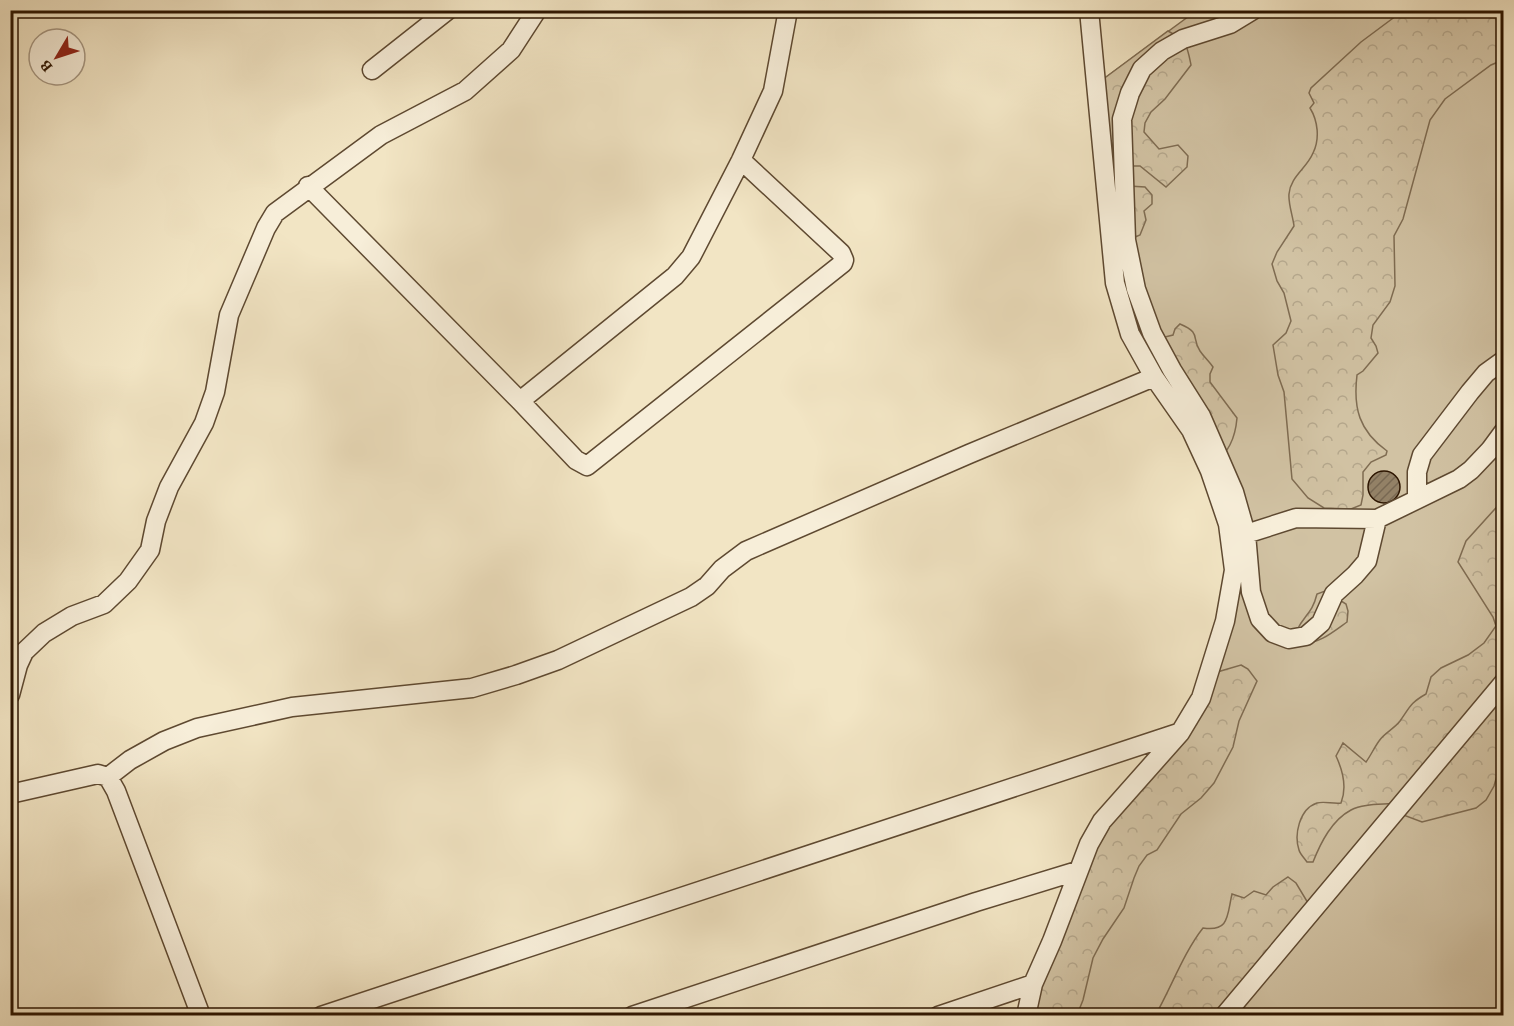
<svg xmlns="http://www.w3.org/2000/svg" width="1514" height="1026" font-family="'Gentium Book Plus',serif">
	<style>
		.green { fill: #d1c2a3; stroke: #7f6c52; stroke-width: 1.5 }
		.forest { fill: url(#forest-crowns); stroke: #7f6c52; stroke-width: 1.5 }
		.building { fill: url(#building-hatch); stroke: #2d1500; stroke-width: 1.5 }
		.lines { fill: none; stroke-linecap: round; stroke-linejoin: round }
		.minor-casing { stroke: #5e4931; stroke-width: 21 }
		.minor { stroke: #f7eed9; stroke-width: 18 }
	</style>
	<defs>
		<pattern id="forest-crowns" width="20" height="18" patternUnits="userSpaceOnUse" patternTransform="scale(1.5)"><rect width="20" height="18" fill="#d1c2a3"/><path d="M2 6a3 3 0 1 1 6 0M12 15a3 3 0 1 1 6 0" fill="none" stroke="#b4a68b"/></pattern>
		<pattern id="building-hatch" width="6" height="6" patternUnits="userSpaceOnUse" patternTransform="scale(1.5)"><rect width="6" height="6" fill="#938166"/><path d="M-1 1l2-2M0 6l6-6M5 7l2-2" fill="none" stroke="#786852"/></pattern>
	</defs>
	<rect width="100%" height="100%" fill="#f2e5c4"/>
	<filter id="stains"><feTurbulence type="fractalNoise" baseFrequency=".00333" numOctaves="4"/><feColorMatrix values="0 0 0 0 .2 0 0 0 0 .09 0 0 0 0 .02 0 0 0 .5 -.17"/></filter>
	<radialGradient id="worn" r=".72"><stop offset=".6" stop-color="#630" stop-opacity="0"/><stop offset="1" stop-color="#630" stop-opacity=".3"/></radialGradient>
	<path class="green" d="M1196,11H1503V1015L1031,1016L1205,700L1233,522L1134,332L1120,282L1102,80Z"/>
	<path class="forest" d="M1404,10L1503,11V60L1491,65L1445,99L1430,120L1403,219L1394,236L1395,286L1390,302L1373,325L1371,338L1376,346L1378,353L1363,371L1357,375C1353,408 1359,431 1387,451L1386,455L1371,462L1363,472V495L1361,505L1351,509L1324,508L1308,498L1292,479L1284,392L1278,375L1273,345L1286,333L1291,321L1284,293L1277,281L1272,264L1277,252L1294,226C1293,217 1288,203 1289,194C1290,177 1307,168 1313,153C1320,139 1318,121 1310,108L1314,103L1309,93L1311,88L1361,42Z
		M1168,31C1187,41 1187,45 1191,65L1165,99L1151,112L1145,123L1144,132L1159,149L1178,145L1188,156L1187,167L1166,187L1140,166H1133L1109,157L1102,80Z
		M1112,185L1145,187L1152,195V204L1144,211L1146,220L1140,235L1133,238Z
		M1180,324C1202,333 1191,338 1200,351C1204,357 1209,361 1213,367L1210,374V382L1237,418C1235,441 1228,450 1214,467L1143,349L1148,337L1160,333L1165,337L1173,335L1175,329Z
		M1503,500V677L1398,803C1384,805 1364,803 1351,810C1332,820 1321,842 1313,862H1307C1305,859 1300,854 1299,850C1294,835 1299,809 1317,803C1324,801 1333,804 1341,803C1347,788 1343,771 1336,756L1343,743L1366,762C1371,755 1374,748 1379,741C1384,733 1394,729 1400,721C1410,707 1410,703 1426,694L1431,677L1441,668L1468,655L1484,643L1496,626L1493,617L1458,562L1466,541Z
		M1325,591L1346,604L1348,611L1347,622C1333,632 1319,644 1301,644L1297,630C1305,614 1312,614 1317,594Z
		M1241,665L1248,669L1257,681L1239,721L1233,747L1214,783L1201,798L1181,814L1157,850L1147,855L1139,866L1134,878L1124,908L1103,939L1093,958L1083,1000L1077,1015L1031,1016L1037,985L1094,847L1214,673Z
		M1503,687V754L1494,786L1486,800L1476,808L1422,822L1398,813Z
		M1288,877L1296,883L1308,903L1220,1015L1155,1016C1171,988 1184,952 1203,928C1230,932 1227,915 1232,894L1244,898L1254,891L1266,895L1273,887Z"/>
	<path class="building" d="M1368 487a16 16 0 1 1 32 0a16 16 0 1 1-32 0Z"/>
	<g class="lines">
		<g class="minor-casing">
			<path id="minor" d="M1253,10L1230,24L1183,39L1162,51L1142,69L1130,93L1122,119L1126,240L1136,289L1152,333L1172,370L1201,416L1234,492L1246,534L1251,592L1260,619L1273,633L1289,639L1306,636L1321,623L1334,594L1355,575L1367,561L1377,519
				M372,70L448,10
				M308,186L520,401L576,460L587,466L843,263L844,260L841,253L741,160
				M520,401L675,276L691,257L741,160L773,91L788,10
				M1417,499V472L1422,455L1470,392L1486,373L1504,360
				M1246,534L1296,518L1377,519L1459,479L1471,470L1490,450L1504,431
				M10,695L18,665L24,652L44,633L72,616L104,604L128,581L150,550L156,521L169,487L204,423L215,392L229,315L266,228L275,213L381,135L465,91L511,50L537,10
				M108,777L130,760L164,741L197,728L292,707L472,688L516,675L558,660L691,597L707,586L722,569L746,551L969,454L1154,377
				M10,794L98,774L108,777L116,791L201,1016
				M321,1016L1178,733
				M632,1016L976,902L1077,871
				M938,1016L1033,984
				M1026,1016L1033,984L1052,941L1089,844L1102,821L1180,733L1201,698L1225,621L1234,570L1228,524L1210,471L1191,430L1154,377L1130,334L1115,283L1089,10
				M1224,1016L1504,682"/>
		</g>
		<use href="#minor" class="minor"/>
	</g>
	<rect width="1514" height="1026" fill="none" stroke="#f2e5c4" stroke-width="36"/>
	<rect x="12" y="12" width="1490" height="1002" fill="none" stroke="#2d1500" stroke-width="3"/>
	<rect x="18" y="18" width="1478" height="990" fill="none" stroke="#2d1500" stroke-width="1.5"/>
	<g transform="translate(57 57) rotate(231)"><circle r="28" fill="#f7eed9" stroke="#a69782" stroke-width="1.5"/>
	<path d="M0-4.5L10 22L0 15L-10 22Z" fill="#8f2418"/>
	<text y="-9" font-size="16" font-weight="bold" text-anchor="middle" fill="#2d1500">B</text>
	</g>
	<rect width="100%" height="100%" filter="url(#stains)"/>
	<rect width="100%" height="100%" fill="url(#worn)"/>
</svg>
